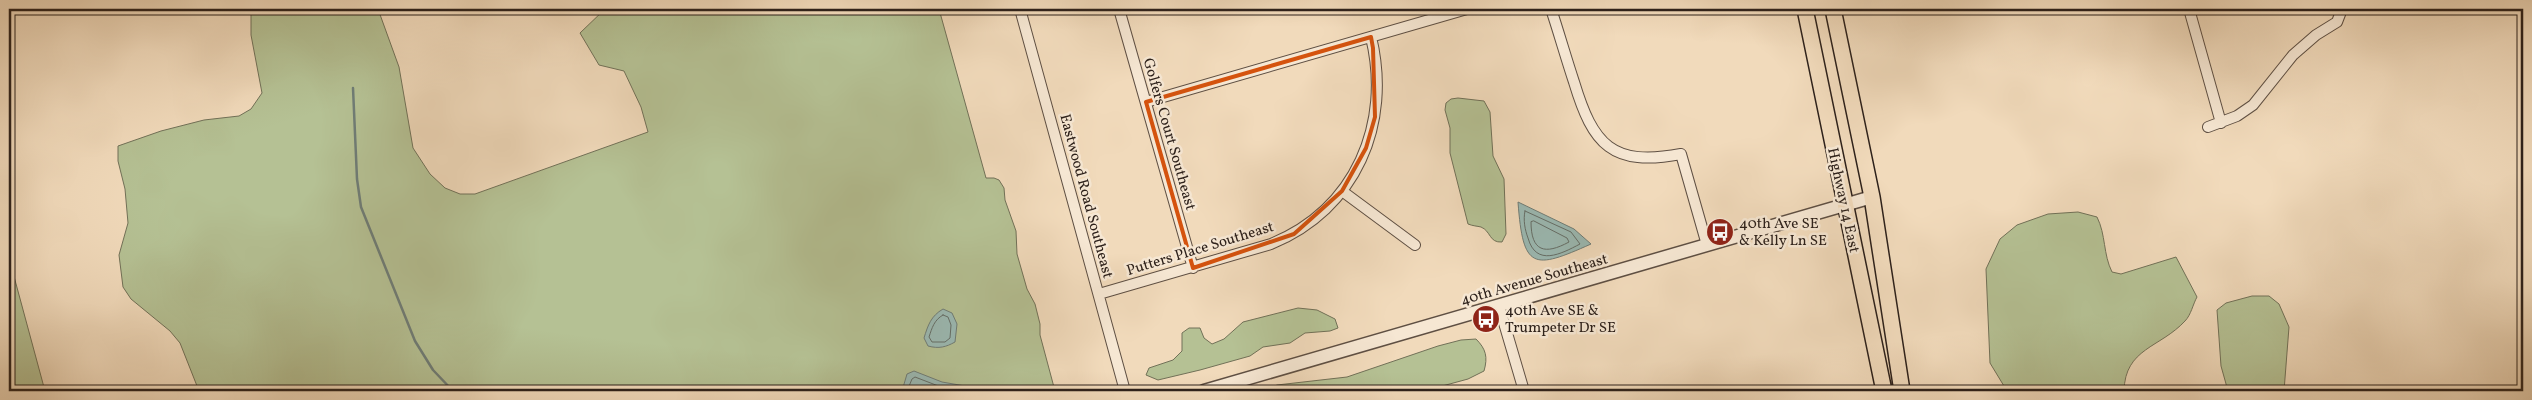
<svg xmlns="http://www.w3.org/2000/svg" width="2532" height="400" font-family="Vollkorn,serif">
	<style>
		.green { fill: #b5c194; stroke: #717158 }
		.water { fill: #9bbab4; stroke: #6f7d77 }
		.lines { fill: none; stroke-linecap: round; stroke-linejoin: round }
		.shore { stroke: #646e68; stroke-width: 1 }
		.stream { stroke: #6f7d77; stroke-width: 2.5 }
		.minor-casing { stroke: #5e4f43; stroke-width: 12 }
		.tertiary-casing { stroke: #5e4f43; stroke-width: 15 }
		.primary-casing { stroke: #2d211b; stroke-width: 18 }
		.minor { stroke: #f6e7d3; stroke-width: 10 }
		.tertiary { stroke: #f6e7d3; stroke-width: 12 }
		.primary { stroke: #f1dabb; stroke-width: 15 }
		.marked { fill: none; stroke: #d5530e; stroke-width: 4; stroke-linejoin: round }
		.labels { text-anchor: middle; stroke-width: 5; stroke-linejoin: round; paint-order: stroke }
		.street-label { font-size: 15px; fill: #2d211b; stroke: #f6e7d3 }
		.poi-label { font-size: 15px; fill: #2d211b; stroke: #f6e7d3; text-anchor: start }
	</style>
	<rect width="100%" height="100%" fill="#f1dabb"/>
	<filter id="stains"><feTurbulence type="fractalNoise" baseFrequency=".004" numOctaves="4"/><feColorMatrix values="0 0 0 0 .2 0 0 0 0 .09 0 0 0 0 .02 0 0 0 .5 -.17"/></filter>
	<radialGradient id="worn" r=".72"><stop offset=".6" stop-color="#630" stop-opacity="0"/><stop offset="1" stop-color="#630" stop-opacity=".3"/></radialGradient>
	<path class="green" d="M251,9H378L399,67L413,148L430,174L445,188L460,194H475L648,132L641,107L624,71L599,65L580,33L605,9H939L986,178H994L999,180L1004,188L1005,200L1016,231L1017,254L1027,289L1035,304L1040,324V335L1055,391H199L180,343L170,331L131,299L123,287L119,255L128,223L125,189L118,161V146L161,131L204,120L239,116L251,109L262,93L251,35Z
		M1458,98L1484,101L1490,112L1493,156L1504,179L1506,234L1502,242C1489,243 1491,231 1481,227C1477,226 1473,226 1468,224L1450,153V128L1445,110L1446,103L1451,99Z
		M2078,212L2097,217C2106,235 2103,254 2112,272L2121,274L2176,257L2197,297C2193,304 2191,315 2185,321C2160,348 2125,348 2124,391H2007L1990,363L1986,269L2000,239L2017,225L2048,214Z
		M9,258L45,391H9Z
		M2252,296H2269L2279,304L2289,327L2284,391H2228L2221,366L2217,310L2226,303Z
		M1298,308L1317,310L1335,319L1338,328L1330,331L1305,333L1290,343L1263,347L1250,356L1200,370L1158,380L1146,375L1149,368L1173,360L1182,351V333L1189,328H1200L1204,338L1212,344L1224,339L1243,322Z
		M1476,339C1486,349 1488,357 1484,371L1468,379L1424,391H1263L1277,385L1347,377L1438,346L1461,340Z"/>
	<path class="water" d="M1518,202L1574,229L1591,244C1533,270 1523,270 1518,202Z
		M943,309L952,313L957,324L955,342C946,347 939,349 928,346L924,338C928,325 931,316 943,309Z
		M914,371L942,382L965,386L970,391H902L907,374Z"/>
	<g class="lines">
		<path class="shore" d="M1525,211L1571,232L1580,244C1561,254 1536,267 1528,238C1525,230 1523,220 1525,211Z
			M1534,221L1567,238L1569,242C1545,255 1531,252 1531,222Z
			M943,315L948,317L951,325L950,338L945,342H932L929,337C932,328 934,320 943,315Z
			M907,391L912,379L915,377L941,387L963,391"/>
		<path class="stream" d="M353,88L357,179L361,207L415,341L433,370L453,391"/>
		<g class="minor-casing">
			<path id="minor" d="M1020,9L1125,391
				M1119,9L1193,268
				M1551,9C1559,33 1566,58 1574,82C1593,145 1612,167 1681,154L1707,245
				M2189,9L2221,123
				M1146,102L1467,9
				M2208,127L2237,116L2253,105L2293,55L2316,35L2337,22L2342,9
				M1342,191L1415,245
				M1099,294L1271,244C1356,209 1392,124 1371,37
				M1499,306L1524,391"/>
		</g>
		<g class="tertiary-casing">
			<path id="tertiary" d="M1204,391L1872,197"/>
		</g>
		<g class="primary-casing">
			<path id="primary" d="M1805,9L1884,391
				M1833,9L1872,197L1902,391"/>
		</g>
		<use href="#minor" class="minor"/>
		<use href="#tertiary" class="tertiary"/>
		<use href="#primary" class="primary"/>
	</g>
	<path class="marked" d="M1371,37L1373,48L1375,117L1366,148L1342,191L1294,234L1193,268L1146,102Z"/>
	<defs>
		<g id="bus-disc" transform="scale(1.4375)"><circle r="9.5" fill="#8f2418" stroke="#f6e7d3"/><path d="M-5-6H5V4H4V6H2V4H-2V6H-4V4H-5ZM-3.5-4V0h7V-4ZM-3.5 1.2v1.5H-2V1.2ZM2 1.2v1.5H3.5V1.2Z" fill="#fff"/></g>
	</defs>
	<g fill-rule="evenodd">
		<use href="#bus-disc" x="1720" y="232"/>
		<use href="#bus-disc" x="1486" y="319"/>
	</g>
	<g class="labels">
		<g class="street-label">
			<text transform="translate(1170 134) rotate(74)" y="5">Golfers Court Southeast</text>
			<text transform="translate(1087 196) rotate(75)" y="5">Eastwood Road Southeast</text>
			<text transform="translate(1844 200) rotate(78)" y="5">Highway 14 East</text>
			<text transform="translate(1200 248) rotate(-17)" y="5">Putters Place Southeast</text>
			<text transform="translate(1534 279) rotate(-16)" y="5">40th Avenue Southeast</text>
		</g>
		<g class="poi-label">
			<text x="1739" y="228">40th Ave SE<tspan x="1739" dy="17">&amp; Kelly Ln SE</tspan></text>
			<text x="1505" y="315">40th Ave SE &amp;<tspan x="1505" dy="17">Trumpeter Dr SE</tspan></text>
		</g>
	</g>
	<rect width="2532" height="400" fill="none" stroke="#f1dabb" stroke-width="30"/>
	<rect x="10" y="10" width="2512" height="380" fill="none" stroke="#2d211b" stroke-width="2.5"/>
	<rect x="15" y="15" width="2502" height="370" fill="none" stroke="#2d211b"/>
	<rect width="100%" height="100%" filter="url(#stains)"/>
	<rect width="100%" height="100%" fill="url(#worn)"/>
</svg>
